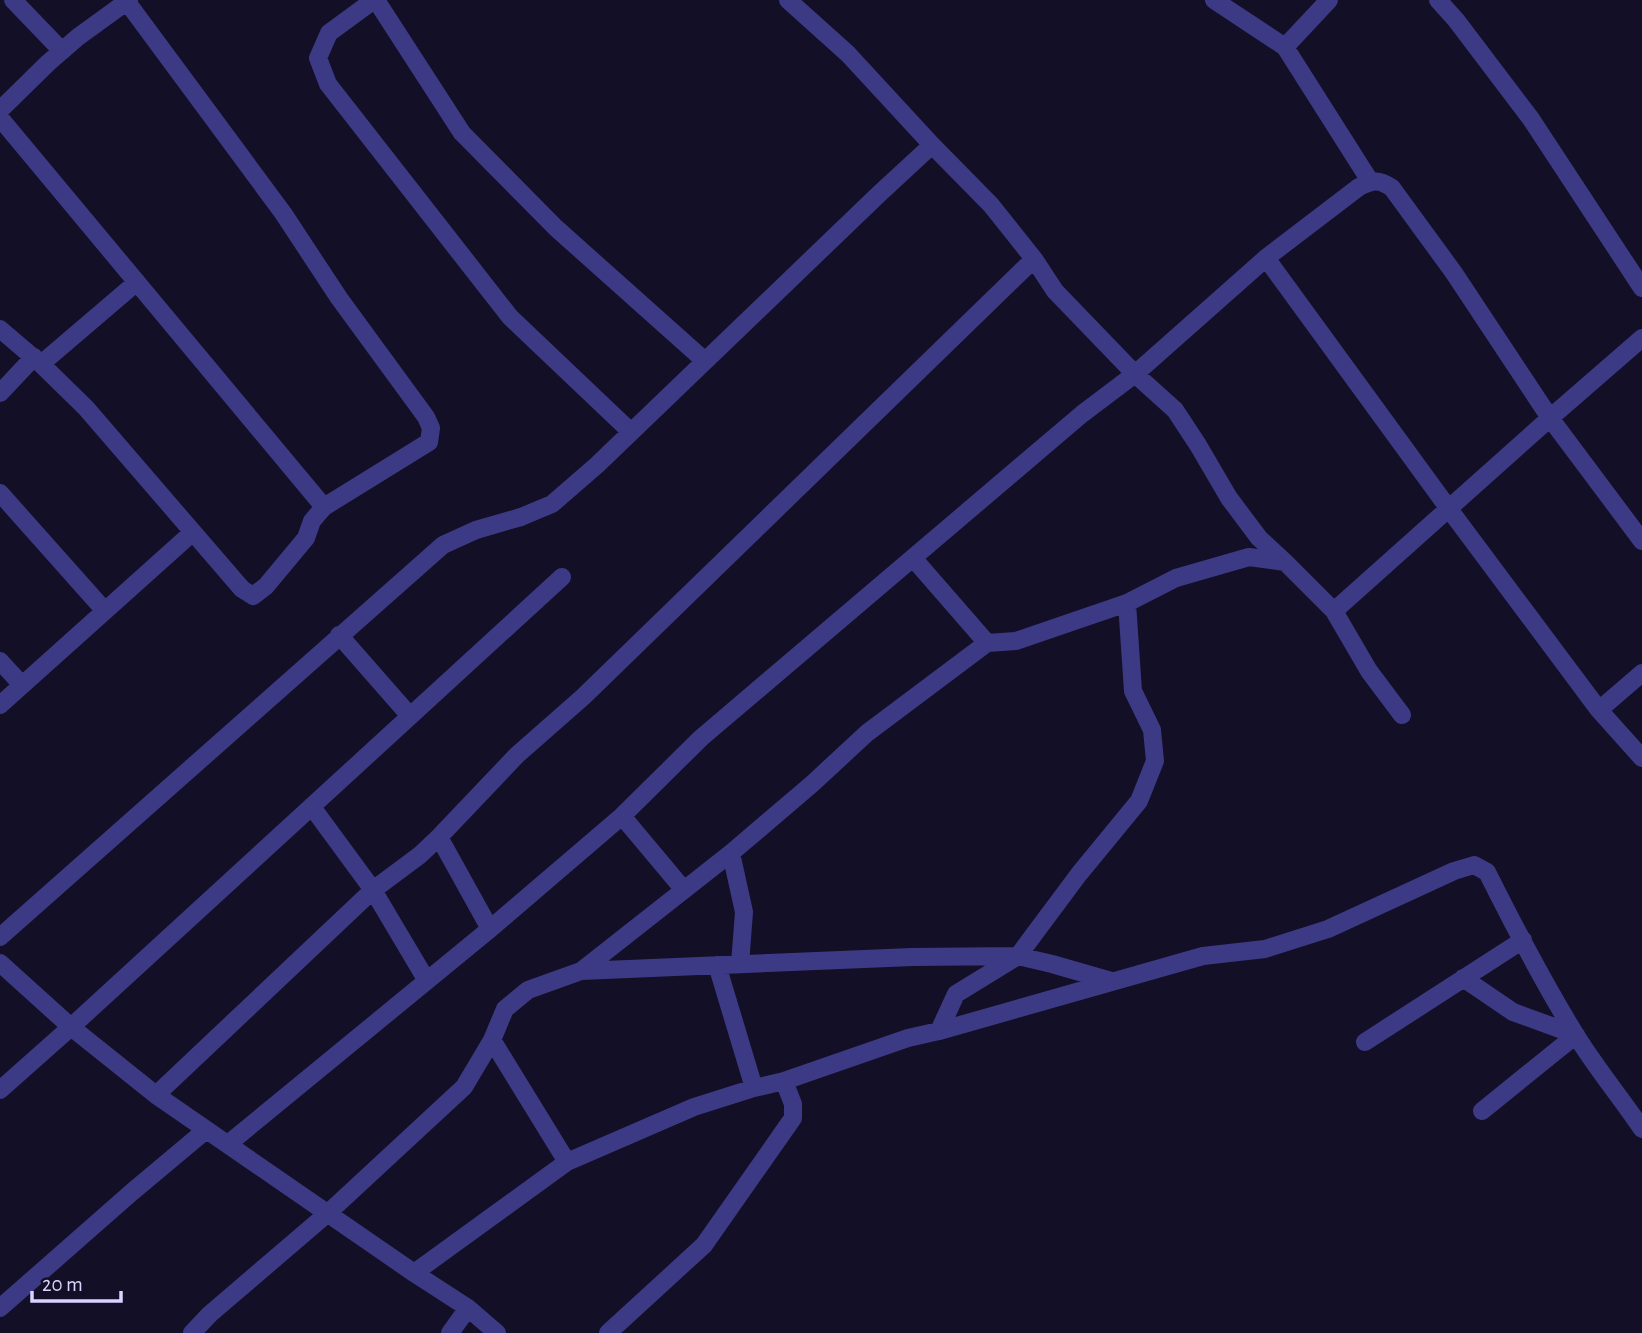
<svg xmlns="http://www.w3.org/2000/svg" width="1642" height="1333" font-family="'Alegreya Sans',sans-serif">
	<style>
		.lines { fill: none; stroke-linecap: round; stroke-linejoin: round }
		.minor { stroke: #3d3a85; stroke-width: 18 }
	</style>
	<rect width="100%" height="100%" fill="#130f26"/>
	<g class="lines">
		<path class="minor" d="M13,0L62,51
			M374,0L329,33L318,58L328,84L510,317L631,432
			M376,0L462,133L556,228L705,361
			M788,0L848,54L932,145L991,205L1034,259L1055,291L1135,374L1175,410L1198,445L1229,498L1259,538L1285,562L1334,611L1369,671L1402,715
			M1214,0L1285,47L1329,0
			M1438,0L1456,20L1531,119L1642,288
			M1285,47L1370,181
			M0,110L48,63L78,37L129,0
			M0,118L324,507
			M1266,258L1449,509L1599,710L1642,758
			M0,329L41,364L86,408L242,589L253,596L266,586L306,538L312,521L324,507L429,442L431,428L426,417L339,298L283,213L127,2
			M41,364L137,282
			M0,393L34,357
			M0,493L105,611
			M913,558L987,643L1016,641L1127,603L1176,578L1249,557L1285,562
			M1334,611L1550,418L1642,338
			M339,635L410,716
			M0,661L22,685
			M0,705L193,532
			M1599,710L1642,673
			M312,807L373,890L427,981
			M622,816L684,890
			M439,837L490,929
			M731,853L744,912L740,964
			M0,937L443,545L476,530L521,517L552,504L597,465L879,194L932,145
			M0,963L71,1027L156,1095L414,1273L468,1308L497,1333
			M717,965L754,1088
			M581,971L912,957L1018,956L1052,964L1111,981
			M1463,978L1513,1012L1576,1035
			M939,1031L956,994L1018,956L1079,874L1139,801L1155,761L1152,730L1133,691L1127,603
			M492,1040L567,1162
			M1365,1042L1523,940
			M0,1090L71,1027L562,577
			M156,1095L373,890L420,855L439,837L517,755L583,697L1034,259
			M1482,1111L1576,1035
			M228,1144L490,929L622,816L701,738L1082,414L1135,374L1266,258L1359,187C1373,180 1379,179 1392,188L1454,273L1550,418L1642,541
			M414,1273L567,1162L694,1107L754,1088L784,1081L908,1038L939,1031L1203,956L1265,949L1328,929L1454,871L1474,865L1487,872C1515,928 1544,984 1577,1037C1597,1069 1621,1098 1642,1129
			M0,1308L132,1192L206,1130
			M192,1333L210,1314L328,1213L464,1087L492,1040L505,1009L528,990L581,971L731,853L812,784L867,733L987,643
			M450,1333L468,1308
			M608,1333L704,1245L793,1118V1104L784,1081"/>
	</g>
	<path d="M32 1291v10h89v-10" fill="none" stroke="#d9d4ff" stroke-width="3.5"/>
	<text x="42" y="1291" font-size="21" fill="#d9d4ff" stroke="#130f26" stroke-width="5" paint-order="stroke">20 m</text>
</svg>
